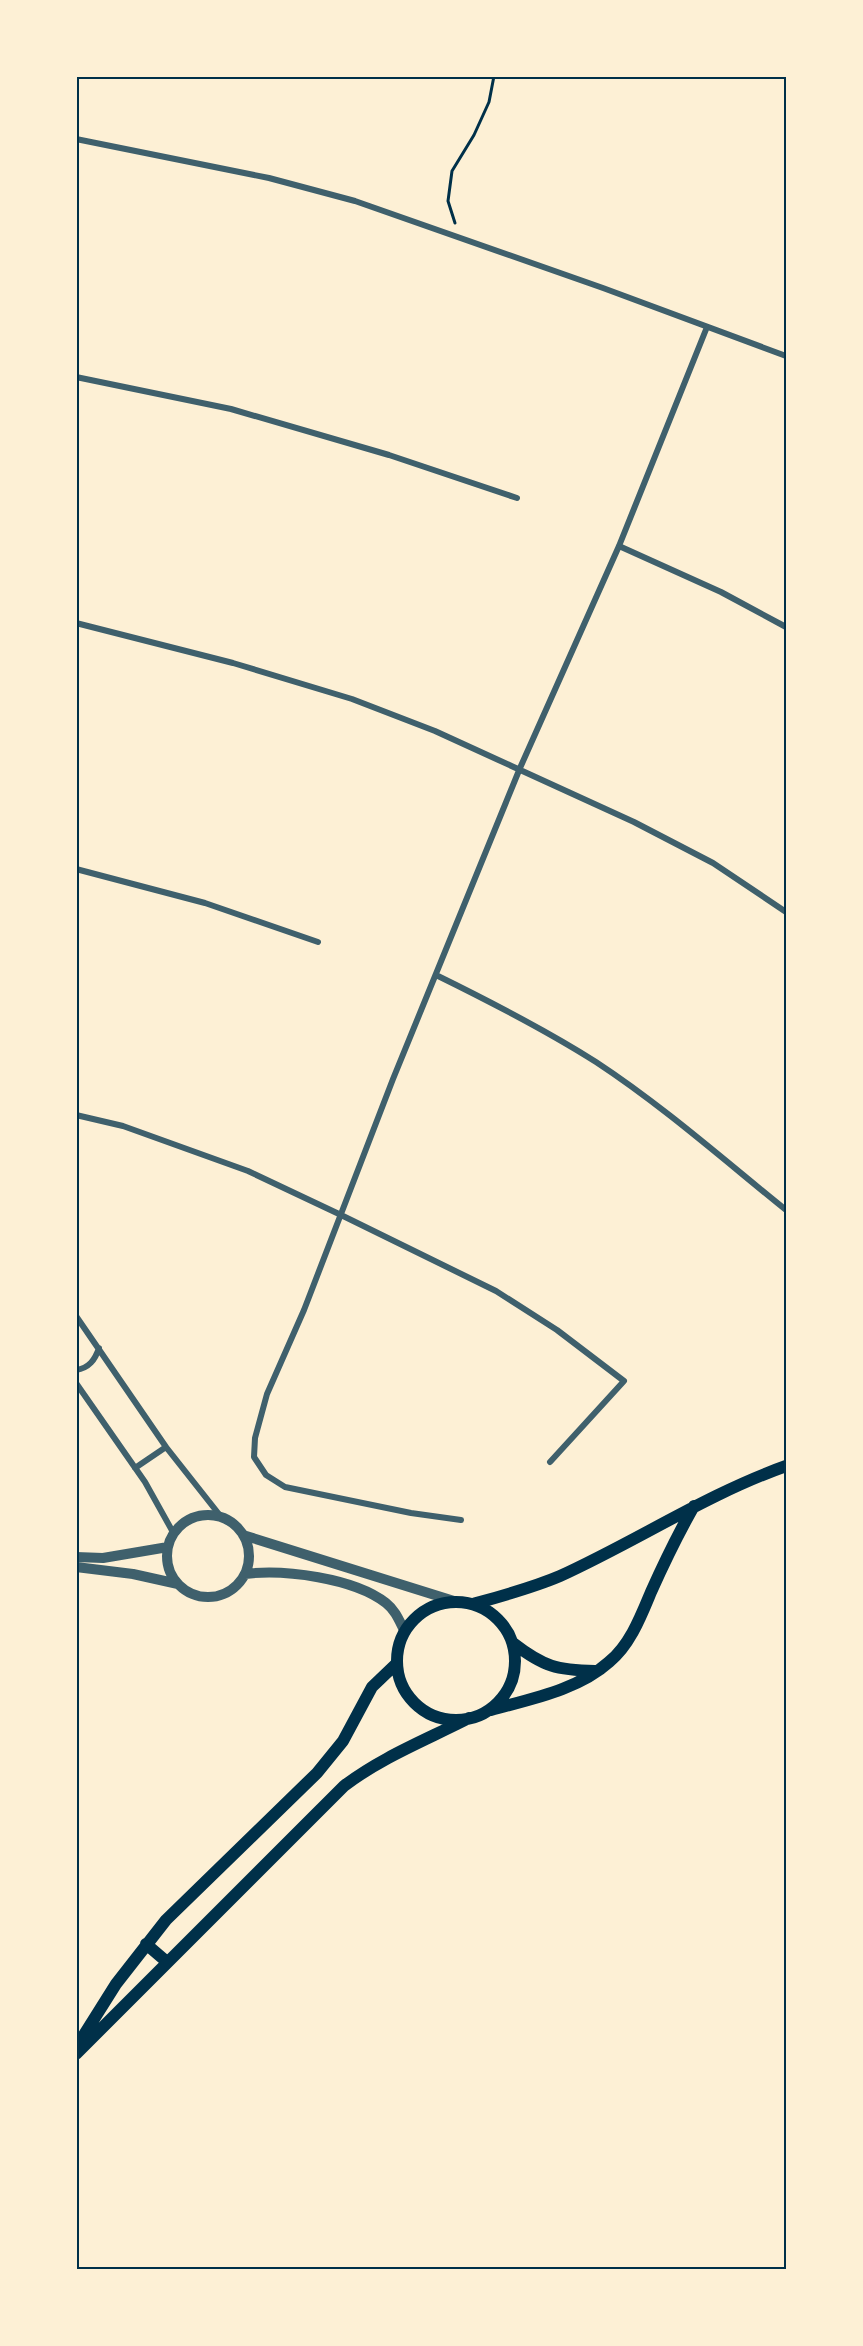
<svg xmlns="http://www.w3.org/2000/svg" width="863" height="2346" font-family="Overpass,sans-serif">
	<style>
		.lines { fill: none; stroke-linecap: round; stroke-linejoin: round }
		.path { stroke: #003049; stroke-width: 3 }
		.minor { stroke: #3f606c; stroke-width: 6 }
		.tertiary { stroke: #3f606c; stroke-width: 10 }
		.secondary { stroke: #003049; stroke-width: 12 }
		.neatline { fill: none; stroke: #003049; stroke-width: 2 }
	</style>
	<rect width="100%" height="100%" fill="#fdf0d5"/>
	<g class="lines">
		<path class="path" d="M455,223L448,201L452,171L474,135L489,102L494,76"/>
		<path class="minor" d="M76,139L269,178L355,201L603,288L786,356
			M76,377L231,409L389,455L517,498
			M619,546L721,592L786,627
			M76,623L233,663L352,699L435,731L634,822L713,863L786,912
			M76,869L205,903L318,942
			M436,975C491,1002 544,1029 596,1062C663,1106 724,1160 786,1210
			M76,1115L123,1126L248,1171L339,1214L496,1291L557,1330L624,1381L550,1462
			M76,1316L166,1447L222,1518
			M76,1370C89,1368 95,1360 99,1348
			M76,1383L145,1482L174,1534
			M135,1468L166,1447
			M461,1520L411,1513L285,1487L266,1475L254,1457L255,1438L267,1394L304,1310L393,1079L520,768L619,546L707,327"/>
		<path class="tertiary" d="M167 1556a41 41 0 1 1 82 0a41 41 0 1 1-82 0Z
			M243,1535L454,1601
			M76,1557L103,1558L168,1547
			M76,1567L133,1574L178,1584
			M245,1574C284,1569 354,1578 386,1603C395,1610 399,1620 404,1630"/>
		<path class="secondary" d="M397 1661a59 59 0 1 1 118 0a59 59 0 1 1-118 0Z
			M473,1604C502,1596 532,1588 560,1576C637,1541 707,1494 786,1466
			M513,1643C544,1667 557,1670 595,1671
			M491,1710C530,1699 578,1690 609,1662C630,1645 641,1616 651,1592C664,1563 678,1534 694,1506
			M146,1944L167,1962
			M77,2046L116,1984L166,1920L317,1773L343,1741L372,1687L395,1665
			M76,2054L344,1786C382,1757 426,1740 469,1718"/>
	</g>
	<rect width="863" height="2346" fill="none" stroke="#fdf0d5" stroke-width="156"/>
	<rect x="78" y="78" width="707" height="2190" class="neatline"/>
</svg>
